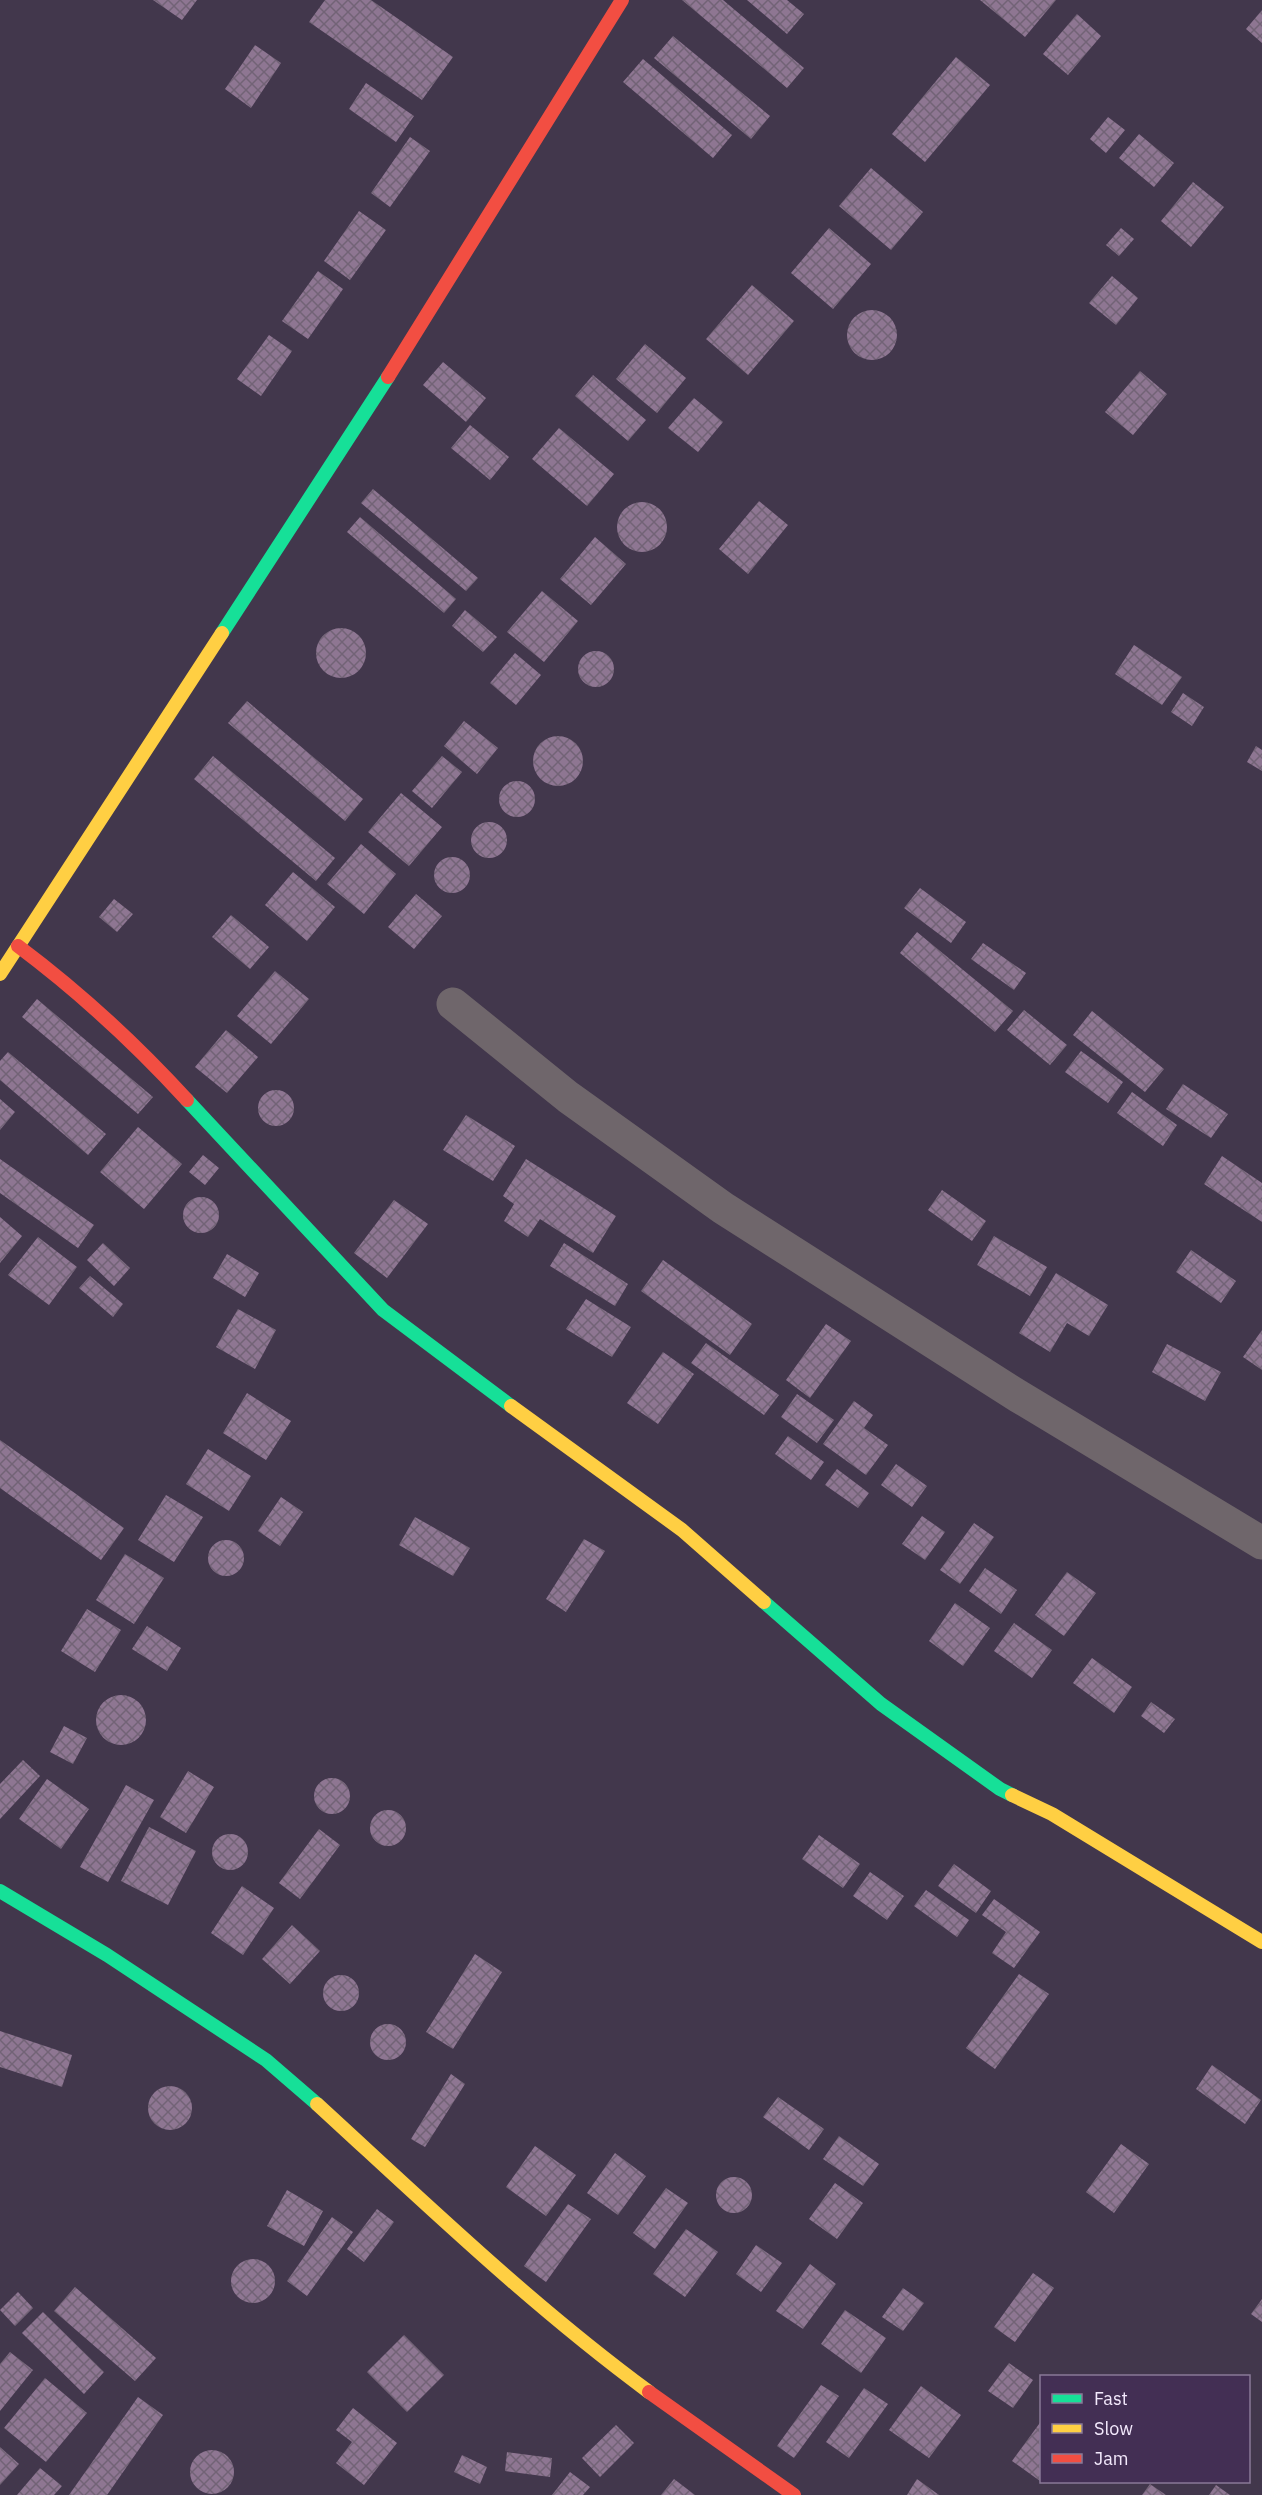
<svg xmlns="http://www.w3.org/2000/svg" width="1262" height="2495" font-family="'IBM Plex Sans',sans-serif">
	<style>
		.building { fill: url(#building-cross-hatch) }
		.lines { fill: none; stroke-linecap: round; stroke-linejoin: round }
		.street { stroke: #6f666b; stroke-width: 33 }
		.fast { stroke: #16e098; stroke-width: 14 }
		.slow { stroke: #ffcf43; stroke-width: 14 }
		.jam { stroke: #f24e42; stroke-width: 14 }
	</style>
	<defs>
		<pattern id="building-cross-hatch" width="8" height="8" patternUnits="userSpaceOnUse" patternTransform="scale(1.5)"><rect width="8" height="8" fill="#8e7692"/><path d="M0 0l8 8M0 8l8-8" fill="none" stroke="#726376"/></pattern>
	</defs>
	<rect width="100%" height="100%" fill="#42374c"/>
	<path class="building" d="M153,0H197L182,20Z
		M325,0H371L453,57L422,100L309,22Z
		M682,0H723L804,68L787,88Z
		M747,0H787L804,14L787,34Z
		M980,0H1056L1025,37Z
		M1262,10V43L1246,29Z
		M1077,14L1101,36L1068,75L1043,54Z
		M673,36L770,116L751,139L654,58Z
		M255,45L281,63L251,108L225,89Z
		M956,57L990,85L925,162L892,134Z
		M643,59L732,135L713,158L623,82Z
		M366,83L414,116L396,142L349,109Z
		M1108,117L1125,130L1106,153L1090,139Z
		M1139,134L1174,163L1154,187L1119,158Z
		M410,137L430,151L390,207L371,193Z
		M871,168L923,212L891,250L839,206Z
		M1193,182L1224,207L1191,247L1161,221Z
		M359,211L386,230L350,280L324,261Z
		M829,228L871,264L833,309L791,273Z
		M1121,228L1134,239L1119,256L1106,245Z
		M318,271L343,289L308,339L282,321Z
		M1112,276L1138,298L1116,325L1089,303Z
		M752,285L794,321L748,375L706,339Z
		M847 335a25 25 0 1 1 50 0a25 25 0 1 1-50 0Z
		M269,335L292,351L261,396L237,379Z
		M645,344L686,378L657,413L616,379Z
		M443,362L486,398L466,422L423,385Z
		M1140,371L1167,394L1133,435L1105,412Z
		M593,375L646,420L628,441L575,396Z
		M694,398L723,422L698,452L668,428Z
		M470,425L509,457L490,480L451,448Z
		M559,428L614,474L587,506L532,459Z
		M373,489L478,578L466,591L361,503Z
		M759,501L788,525L748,574L719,549Z
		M617 527a25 25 0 1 1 50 0a25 25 0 1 1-50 0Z
		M360,517L456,599L444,613L347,532Z
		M595,537L626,564L591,605L560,579Z
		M542,591L578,621L544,662L507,632Z
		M465,610L497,637L483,652L452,626Z
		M316 653a25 25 0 1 1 50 0a25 25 0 1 1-50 0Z
		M1134,645L1182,677L1162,705L1115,674Z
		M578 669a18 18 0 1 1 36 0a18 18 0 1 1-36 0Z
		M515,653L541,675L516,705L490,683Z
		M1183,693L1204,707L1192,726L1171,712Z
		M247,701L363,799L345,821L228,723Z
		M464,721L498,748L477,774L444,746Z
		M533 761a25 25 0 1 1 50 0a25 25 0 1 1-50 0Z
		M1256,746L1262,750V771L1247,762Z
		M213,756L335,858L316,881L194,779Z
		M442,756L462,772L432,808L412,791Z
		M499 799a18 18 0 1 1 36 0a18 18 0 1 1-36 0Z
		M401,793L442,827L409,866L368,832Z
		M471 840a18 18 0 1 1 36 0a18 18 0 1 1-36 0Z
		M361,844L396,874L364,914L327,884Z
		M434 875a18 18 0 1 1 36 0a18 18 0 1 1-36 0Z
		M293,872L335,907L307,941L265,905Z
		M920,888L966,922L951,943L904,908Z
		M416,894L442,916L414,949L388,927Z
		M114,899L133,914L117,932L99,917Z
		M231,915L269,947L250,969L212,937Z
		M917,932L1013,1011L995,1032L900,953Z
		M983,943L1026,973L1014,990L971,959Z
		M275,971L309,999L271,1044L237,1016Z
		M37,999L153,1097L138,1114L22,1017Z
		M1024,1010L1067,1045L1050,1065L1007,1030Z
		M1092,1011L1164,1069L1145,1092L1073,1035Z
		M226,1030L258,1057L227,1093L195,1067Z
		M1081,1051L1123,1082L1108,1103L1065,1072Z
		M8,1052L106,1134L88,1155L0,1080V1061Z
		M1183,1084L1228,1114L1211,1138L1166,1109Z
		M258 1108a18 18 0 1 1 36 0a18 18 0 1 1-36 0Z
		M1132,1092L1177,1125L1163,1146L1117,1113Z
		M0,1099L15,1112L0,1130Z
		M466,1115L515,1146L493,1181L443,1150Z
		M138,1127L182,1164L144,1209L100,1172Z
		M203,1155L219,1168L205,1185L189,1172Z
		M1222,1156L1262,1183V1222L1204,1184Z
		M0,1159L94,1225L78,1248L0,1193Z
		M526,1159L616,1216L593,1253L540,1219L528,1237L504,1221L514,1204L503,1196Z
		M942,1190L986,1221L972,1241L928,1210Z
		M183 1215a18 18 0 1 1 36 0a18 18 0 1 1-36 0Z
		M394,1200L428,1224L387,1278L354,1253Z
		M0,1217L22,1236L0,1263Z
		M994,1236L1047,1267L1030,1296L977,1265Z
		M38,1237L77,1267L49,1305L8,1275Z
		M103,1243L130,1268L114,1286L87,1260Z
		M564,1243L628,1284L615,1306L550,1266Z
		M1191,1250L1236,1281L1221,1303L1176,1272Z
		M227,1254L259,1273L245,1297L213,1278Z
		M663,1260L752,1324L730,1355L641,1291Z
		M1056,1273L1108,1305L1089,1336L1067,1323L1050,1352L1019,1333Z
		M90,1276L123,1304L113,1317L79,1288Z
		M586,1299L631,1327L612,1357L566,1329Z
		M238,1309L276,1330L255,1369L216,1347Z
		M826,1324L851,1341L810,1398L786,1380Z
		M1262,1330V1370L1243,1357Z
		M706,1343L779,1395L764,1415L691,1363Z
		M1167,1344L1221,1372L1205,1401L1152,1372Z
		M663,1352L694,1374L658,1424L627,1403Z
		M247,1393L291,1421L266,1460L223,1433Z
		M797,1394L834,1420L817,1443L781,1417Z
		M854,1401L873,1415L864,1428L888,1445L866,1475L823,1444Z
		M788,1436L824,1462L811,1480L775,1454Z
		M0,1440L124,1528L101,1560L0,1488Z
		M208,1449L251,1476L229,1511L186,1484Z
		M896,1464L927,1486L912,1507L881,1485Z
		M837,1469L869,1493L858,1508L825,1485Z
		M166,1495L203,1517L174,1562L138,1540Z
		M281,1497L303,1512L280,1546L258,1531Z
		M922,1516L945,1532L925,1560L902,1544Z
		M415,1517L470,1548L453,1576L399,1545Z
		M974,1523L994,1537L960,1584L940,1570Z
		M584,1539L605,1551L566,1612L546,1599Z
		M208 1558a18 18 0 1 1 36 0a18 18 0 1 1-36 0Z
		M125,1554L164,1578L134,1624L96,1600Z
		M985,1568L1017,1590L1001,1614L969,1591Z
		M1067,1572L1096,1593L1064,1636L1035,1615Z
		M955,1603L990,1628L963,1666L929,1641Z
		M87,1609L121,1630L95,1672L61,1651Z
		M1014,1623L1052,1650L1032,1678L994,1651Z
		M147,1626L181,1648L167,1671L132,1649Z
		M1092,1658L1132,1687L1114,1713L1073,1683Z
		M96 1720a25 25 0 1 1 50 0a25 25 0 1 1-50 0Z
		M1151,1702L1175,1719L1164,1733L1141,1716Z
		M64,1726L87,1738L73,1764L50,1752Z
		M23,1760L40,1776L0,1819V1784Z
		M188,1771L214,1787L186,1833L160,1817Z
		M314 1796a18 18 0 1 1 36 0a18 18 0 1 1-36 0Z
		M47,1779L89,1809L61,1849L19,1819Z
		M126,1785L154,1800L108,1882L80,1867Z
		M370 1828a18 18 0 1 1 36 0a18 18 0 1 1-36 0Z
		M149,1827L196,1851L168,1905L121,1881Z
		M319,1829L340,1845L300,1899L279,1883Z
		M212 1852a18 18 0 1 1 36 0a18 18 0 1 1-36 0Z
		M819,1835L860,1864L843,1888L802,1859Z
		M954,1864L991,1891L976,1913L938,1886Z
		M870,1872L904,1896L887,1920L853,1896Z
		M242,1886L274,1908L243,1955L211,1933Z
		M926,1890L969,1920L957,1937L914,1906Z
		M994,1899L1040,1932L1014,1968L992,1953L1006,1932L982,1915Z
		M292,1925L320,1951L290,1984L262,1959Z
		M475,1954L502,1972L453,2049L426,2032Z
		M1019,1974L1049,1994L995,2069L966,2048Z
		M323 1993a18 18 0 1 1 36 0a18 18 0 1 1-36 0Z
		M370 2042a18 18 0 1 1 36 0a18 18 0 1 1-36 0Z
		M0,2031L72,2055L62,2087L0,2067Z
		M1212,2065L1261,2100L1245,2124L1196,2089Z
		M451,2074L465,2084L425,2147L411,2139Z
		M148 2108a22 22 0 1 1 44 0a22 22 0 1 1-44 0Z
		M778,2097L824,2129L809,2150L763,2117Z
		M839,2136L879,2164L863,2186L823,2159Z
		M1121,2144L1149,2164L1114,2213L1086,2192Z
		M535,2146L576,2175L546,2216L506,2187Z
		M615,2153L646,2176L618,2215L587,2193Z
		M716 2195a18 18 0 1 1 36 0a18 18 0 1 1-36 0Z
		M835,2183L863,2203L837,2239L809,2219Z
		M666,2188L688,2203L655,2249L633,2233Z
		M287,2190L323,2211L304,2246L267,2226Z
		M568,2204L591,2219L546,2282L524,2266Z
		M377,2209L394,2222L364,2262L347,2249Z
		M332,2217L353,2232L307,2296L287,2281Z
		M686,2229L718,2252L685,2297L653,2274Z
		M756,2245L782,2263L761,2292L736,2274Z
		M231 2281a22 22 0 1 1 44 0a22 22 0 1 1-44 0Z
		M810,2264L836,2284L803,2329L776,2311Z
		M1033,2273L1054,2288L1015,2342L994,2327Z
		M75,2287L156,2358L135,2381L54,2311Z
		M903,2288L924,2303L903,2331L882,2317Z
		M18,2292L33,2308L15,2326L0,2310Z
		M1262,2299V2322L1251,2314Z
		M845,2310L886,2338L861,2373L821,2344Z
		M43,2312L104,2372L84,2394L22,2333Z
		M404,2335L444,2375L407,2412L367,2372Z
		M10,2352L33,2370L0,2411V2364Z
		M1009,2363L1033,2380L1013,2408L988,2391Z
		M45,2378L87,2413L46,2462L4,2428Z
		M821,2385L839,2396L794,2458L777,2446Z
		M921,2386L961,2415L929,2458L889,2430Z
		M864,2388L888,2404L849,2458L826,2442Z
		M138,2397L163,2415L107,2495H69Z
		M353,2408L397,2443L364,2485L336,2463L352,2442L336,2430Z
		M1042,2420V2479L1040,2481L1012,2461Z
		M616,2425L634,2443L600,2477L582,2458Z
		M0,2447L19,2464L0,2485Z
		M190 2472a22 22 0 1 1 44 0a22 22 0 1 1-44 0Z
		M507,2452L552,2458L550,2477L505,2471Z
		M462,2455L487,2467L480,2484L454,2472Z
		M40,2468L62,2486L54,2495H17Z
		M570,2472L590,2487L583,2495H552Z
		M674,2479L695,2495H661Z
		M917,2479L939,2495H907Z
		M1150,2484L1166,2495H1142Z
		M1216,2485L1230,2495H1209Z"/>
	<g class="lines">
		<path class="street" d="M453,1004L568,1097L723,1208L1018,1396L1262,1543"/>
		<path class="fast" d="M222,633L388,377
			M187,1100L383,1310L511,1406
			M764,1602L881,1704L1000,1789L1012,1795
			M0,1891L107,1955L266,2060L317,2104"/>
		<path class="slow" d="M0,974L222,633
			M511,1406L682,1530L764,1602
			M1012,1795L1052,1814L1262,1942
			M317,2104C425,2203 531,2305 649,2392"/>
		<path class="jam" d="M388,377L622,0
			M18,946C82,994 133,1041 187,1100
			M649,2392L794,2495"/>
	</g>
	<rect x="1040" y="2375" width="210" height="108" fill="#432f54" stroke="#897997" stroke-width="1.5"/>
	<rect x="1052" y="2394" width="30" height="9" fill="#16e098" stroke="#897997" stroke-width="1.5"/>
	<text x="1094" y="2405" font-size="18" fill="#f3e9fc">Fast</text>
	<rect x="1052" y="2424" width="30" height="9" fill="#ffcf43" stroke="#897997" stroke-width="1.5"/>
	<text x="1094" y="2435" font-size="18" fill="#f3e9fc">Slow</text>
	<rect x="1052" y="2454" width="30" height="9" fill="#f24e42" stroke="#897997" stroke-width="1.5"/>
	<text x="1094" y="2465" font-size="18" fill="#f3e9fc">Jam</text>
</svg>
